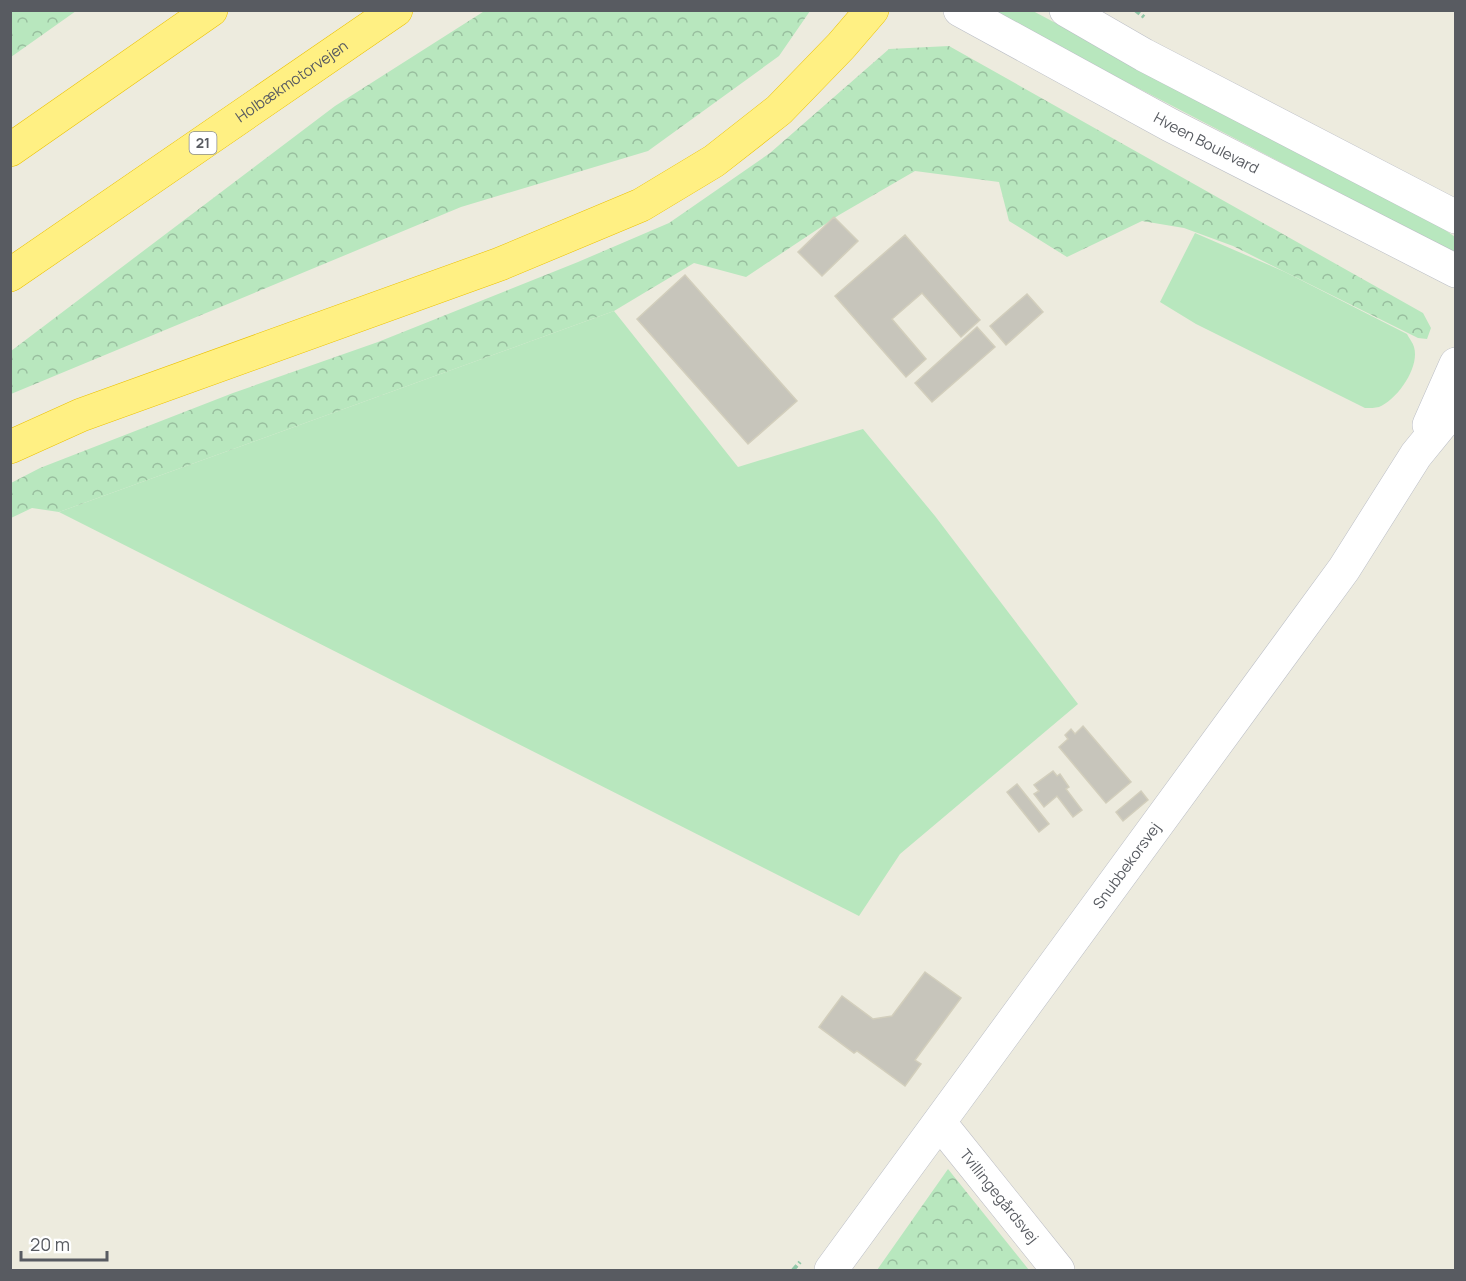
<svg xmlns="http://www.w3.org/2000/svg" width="1466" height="1281" font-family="Manrope,sans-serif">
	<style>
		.grass { fill: #b8e7be }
		.forest { fill: url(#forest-crowns) }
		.building { fill: #c7c5bb; stroke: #d2cebc; stroke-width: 1.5 }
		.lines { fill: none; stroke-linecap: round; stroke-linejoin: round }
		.street-casing { stroke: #bcbdc4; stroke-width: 34 }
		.secondary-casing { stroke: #bbbec6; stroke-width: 34 }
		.highway-casing { stroke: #ebc100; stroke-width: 34 }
		.path { stroke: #91c8a8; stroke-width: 4; stroke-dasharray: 6 3; stroke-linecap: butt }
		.street { stroke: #fff; stroke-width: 33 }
		.secondary { stroke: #fff; stroke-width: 33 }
		.highway { stroke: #fff083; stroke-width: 33 }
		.labels { text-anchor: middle; stroke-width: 4.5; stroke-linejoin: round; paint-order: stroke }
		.shield { fill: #fff; stroke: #8a8c90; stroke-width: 1.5 }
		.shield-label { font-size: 14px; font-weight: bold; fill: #585b61 }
		.street-label { font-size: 15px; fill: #585b61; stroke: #fff }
	</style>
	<defs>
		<pattern id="forest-crowns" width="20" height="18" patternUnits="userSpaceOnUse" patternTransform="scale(1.5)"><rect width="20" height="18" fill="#b8e7be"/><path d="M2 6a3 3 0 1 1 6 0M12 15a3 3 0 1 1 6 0" fill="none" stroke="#98be9e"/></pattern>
	</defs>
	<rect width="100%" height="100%" fill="#edebde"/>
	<path class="grass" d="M990,11H1033L1191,95L1423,214L1455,237V253Z
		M1195,233L1285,272L1407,334C1409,338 1413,343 1414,347C1420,367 1398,399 1379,407C1375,408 1370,408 1365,408L1196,324L1160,302Z
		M614,311L738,467L863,429L935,516L1078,704L900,854L859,916L59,512Z"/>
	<path class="forest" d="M11,10H76V11L11,57Z
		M486,10L810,11L779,56L648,151L461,207L11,394V351L335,106Z
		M949,46L1423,313L1431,328L1427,339L1418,338L1233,246L1184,228L1142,221L1067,257L1009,221L999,182L915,171L839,215L746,277L694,263L614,311L59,512L32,508L11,518V483L40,468L233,393L378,342L578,262L669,223L770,153L889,49Z
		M948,1169L1029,1270H877Z"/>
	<path class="building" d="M834,217L858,241L822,276L798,252Z
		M905,235L980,320L961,337L922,293L892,319L926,359L906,377L835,296Z
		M685,275L797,401L748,444L637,319Z
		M1027,294L1043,312L1006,345L990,326Z
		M977,327L995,347L932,402L915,383Z
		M1083,726L1131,782L1106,803L1059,747L1068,739L1065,735L1071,729L1075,734Z
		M1053,771L1057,776L1060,774L1069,787L1066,789L1082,810L1073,817L1057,796L1044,807L1034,794L1039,791L1034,785Z
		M1017,784L1049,824L1039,832L1007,792Z
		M1141,791L1148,800L1123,821L1116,812Z
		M925,972L961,998L915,1060L921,1064L905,1086L857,1051L854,1053L819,1027L842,996L873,1019L892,1016Z"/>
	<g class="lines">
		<g class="street-casing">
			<g id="street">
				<path id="s1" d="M940,1123L1058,1270"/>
			</g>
		</g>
		<g class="secondary-casing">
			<g id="secondary">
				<path id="s2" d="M960,10L1170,125L1456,271"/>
				<path d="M1066,10L1144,55L1456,217"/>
				<path d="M1429,425L1456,364"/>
				<path id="s3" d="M831,1270L1344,569L1416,455L1456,406"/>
			</g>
		</g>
		<g class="highway-casing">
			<g id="highway">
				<path d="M10,150L211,10"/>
				<path id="s4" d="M10,275L396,10"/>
				<path d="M10,447L81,415L500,264L641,205L714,161L779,110L841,46L872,10"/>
			</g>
		</g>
		<path class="path" d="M1135,10L1144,17
			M793,1270L800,1262"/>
		<use href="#street" class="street"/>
		<use href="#secondary" class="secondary"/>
		<use href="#highway" class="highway"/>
	</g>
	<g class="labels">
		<rect class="shield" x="189.5" y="132" width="27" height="22" rx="4.5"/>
		<g class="shield-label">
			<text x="203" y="148">21</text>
		</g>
		<g class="street-label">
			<text dy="5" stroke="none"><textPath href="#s4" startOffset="342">Holbækmotorvejen</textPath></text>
			<text dy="5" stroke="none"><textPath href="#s2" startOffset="280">Hveen Boulevard</textPath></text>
			<text dy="5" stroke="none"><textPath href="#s3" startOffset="501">Snubbekorsvej</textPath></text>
			<text dy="5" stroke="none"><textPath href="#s1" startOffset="94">Tvillingegårdsvej</textPath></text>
		</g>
	</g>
	<rect width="1466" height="1281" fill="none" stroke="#585b61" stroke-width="24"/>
	<path d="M21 1251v9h86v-9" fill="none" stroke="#585b61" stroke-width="3"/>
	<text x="30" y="1251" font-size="18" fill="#585b61" stroke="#ffffff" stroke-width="4.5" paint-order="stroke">20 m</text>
</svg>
